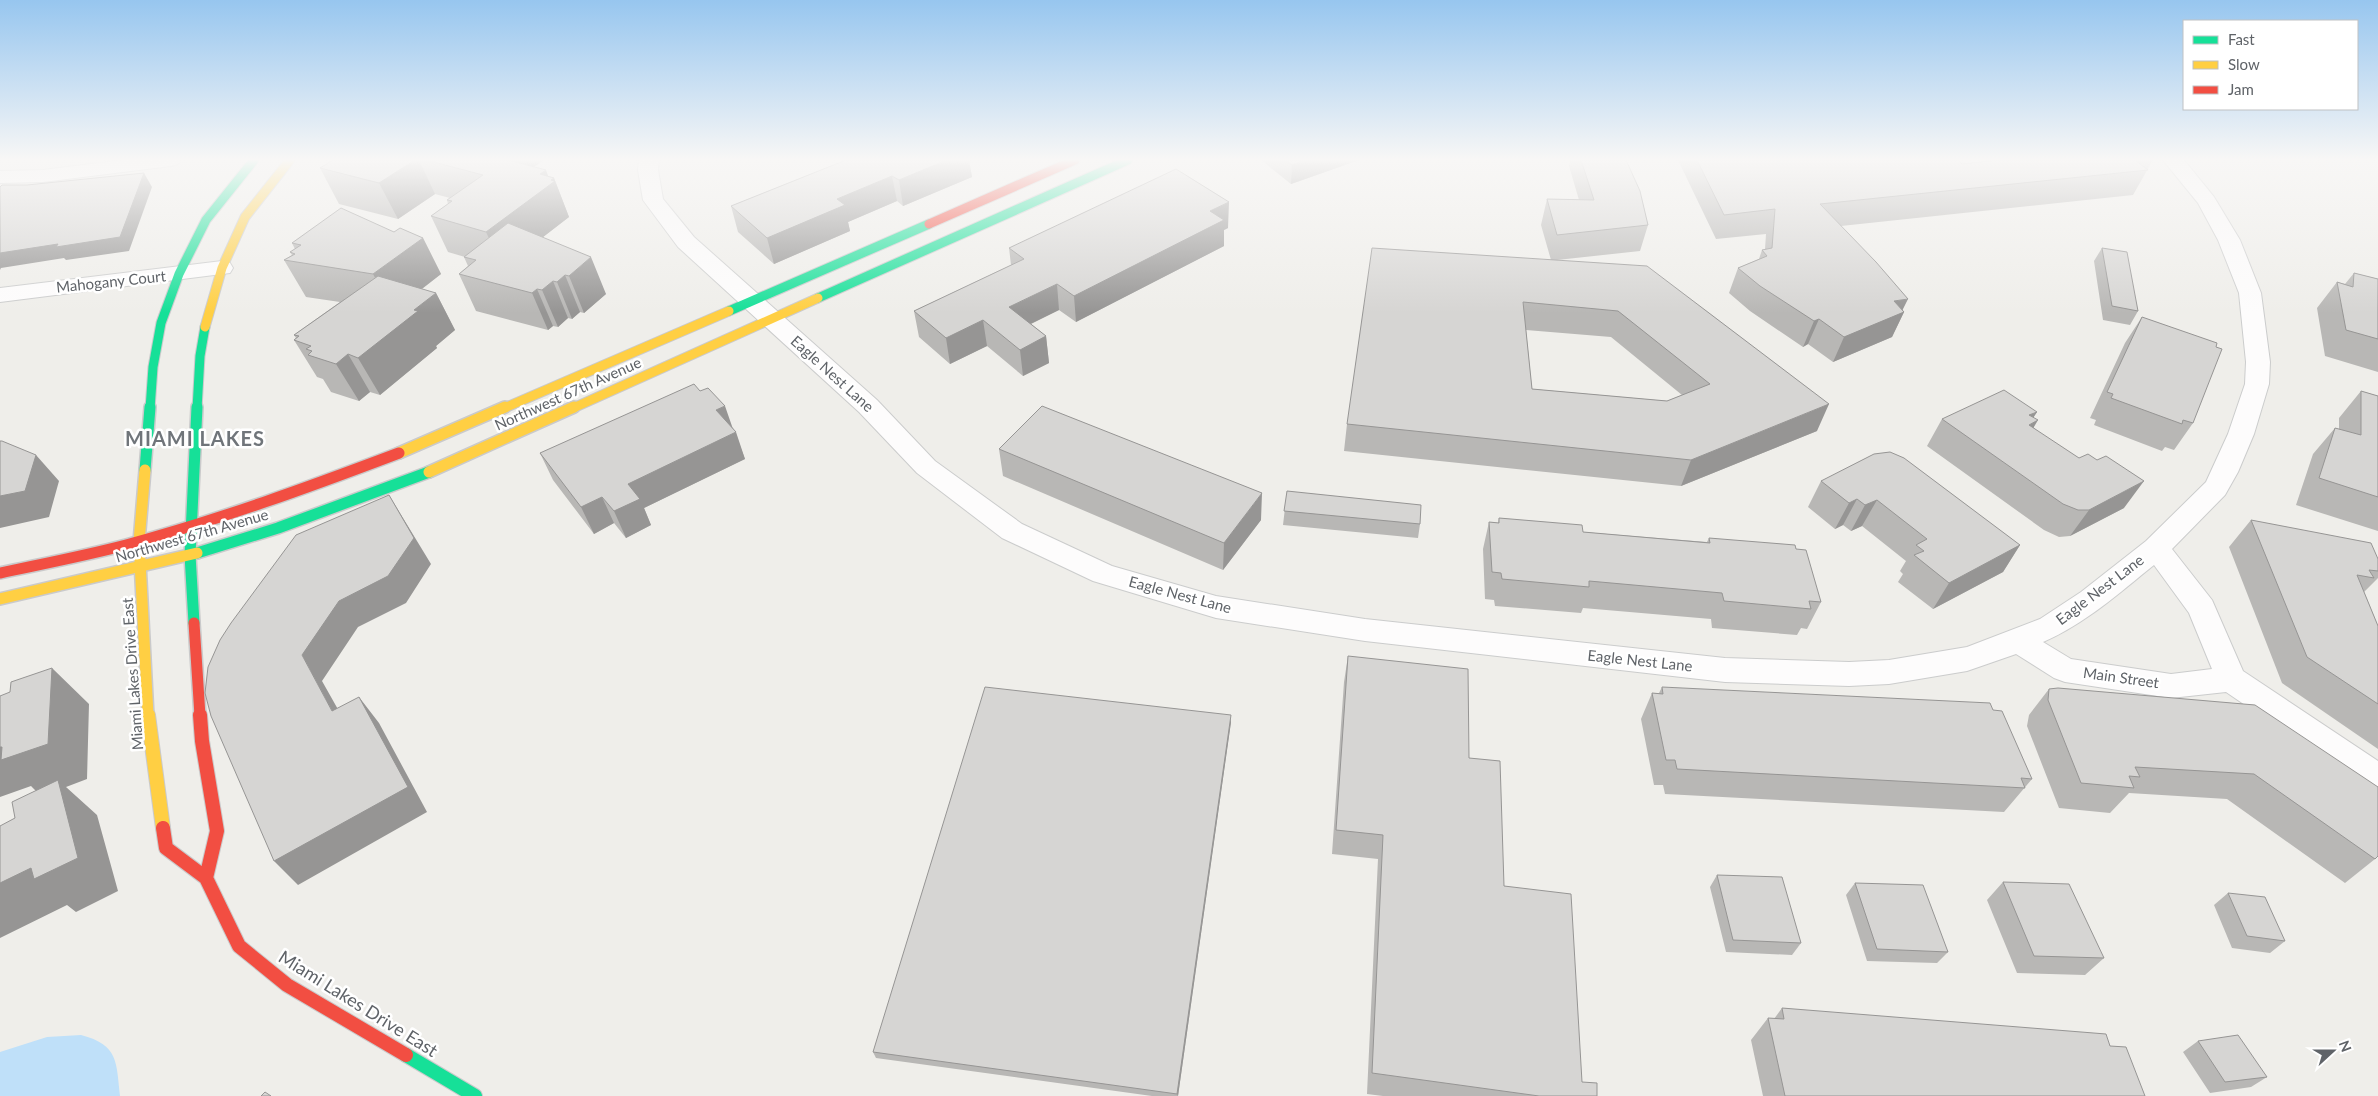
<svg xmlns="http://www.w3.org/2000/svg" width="2378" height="1096" font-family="Lato,sans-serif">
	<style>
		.water { fill: #bfe0f9 }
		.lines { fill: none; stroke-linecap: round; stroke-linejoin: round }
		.street-casing { stroke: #cbcccc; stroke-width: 2 }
		.fast-far2-casing { stroke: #cacacb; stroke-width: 11 }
		.fast-far1-casing { stroke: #cacacb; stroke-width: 14 }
		.fast-casing { stroke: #cacacb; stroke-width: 16 }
		.slow-far2-casing { stroke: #cacacb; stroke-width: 11 }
		.slow-far1-casing { stroke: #cacacb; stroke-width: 14 }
		.slow-casing { stroke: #cacacb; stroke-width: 16 }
		.jam-far2-casing { stroke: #cacacb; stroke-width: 11 }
		.jam-far1-casing { stroke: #cacacb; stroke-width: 14 }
		.jam-casing { stroke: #cacacb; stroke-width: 16 }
		.street { fill: #fdfcfc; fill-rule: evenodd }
		.fast-far2 { stroke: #16e098; stroke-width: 9 }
		.fast-far1 { stroke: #16e098; stroke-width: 11 }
		.fast { stroke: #16e098; stroke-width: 14 }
		.slow-far2 { stroke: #ffcf43; stroke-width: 9 }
		.slow-far1 { stroke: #ffcf43; stroke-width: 11 }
		.slow { stroke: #ffcf43; stroke-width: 14 }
		.jam-far2 { stroke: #f24e42; stroke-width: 9 }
		.jam-far1 { stroke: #f24e42; stroke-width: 11 }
		.jam { stroke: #f24e42; stroke-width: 14 }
		.wall { fill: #b8b7b5; fill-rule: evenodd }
		.shaded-wall { fill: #969594 }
		.building { fill: #d6d5d3; stroke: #969594; fill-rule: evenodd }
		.labels { text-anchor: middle; stroke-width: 5; stroke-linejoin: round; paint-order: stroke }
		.street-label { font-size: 15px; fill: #5f6368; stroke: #fff }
		.near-street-label { font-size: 18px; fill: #5f6368; stroke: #fff }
		.district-label { font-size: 20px; font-weight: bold; letter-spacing: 1px; fill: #70757a; stroke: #fff }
	</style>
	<rect width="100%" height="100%" fill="#efeeea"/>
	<path class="water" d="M81,1035C119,1045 116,1062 120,1096H0V1052L47,1037Z"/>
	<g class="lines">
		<g class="street-casing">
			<path id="street" d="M123,160H181L178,164L171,166L43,182L0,183V171L43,170Z
				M639,160H659L658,170L663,199L694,237L877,400L935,461L1022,524L1112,566L1216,596L1365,619L1725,658L1849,662L1889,660L1967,647L2040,619L2081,592L2146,541L2206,482L2228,434L2245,384L2246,362L2239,293L2218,240L2198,203L2163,160H2184L2214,197L2240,240L2261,293L2270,362L2269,384L2254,434L2238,472L2225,495L2172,549L2212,600L2243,671L2378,761V792L2367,788L2226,692L2171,698L2065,682L2054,678L2016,654L1967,671L1889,684L1849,686L1725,682L1365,641L1216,618L1093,581L1002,538L917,473L859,412L678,247L643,200L638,170ZM2154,565L2189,613L2212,669L2171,674L2071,659L2043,642C2085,624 2119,593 2154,565Z
				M222,261L230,263L233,268L230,273L0,302V288Z"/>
		</g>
		<g class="fast-far2-casing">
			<path id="fast-far2" d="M818,298L1128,160
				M729,311L929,224
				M150,409L153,367L161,323L179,274L206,220L254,160
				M197,409L200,356L205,327"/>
		</g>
		<g class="fast-far1-casing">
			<path id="fast-far1" d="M145,470L150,407
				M197,553L278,528L429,472
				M194,623L190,555L197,407"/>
		</g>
		<g class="fast-casing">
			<path id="fast" d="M406,1055L475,1096"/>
		</g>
		<g class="slow-far2-casing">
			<path id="slow-far2" d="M205,327L222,268L245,217L290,160
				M502,409L729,311
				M571,409L818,298"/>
		</g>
		<g class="slow-far1-casing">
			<path id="slow-far1" d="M399,453L505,407
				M145,470L139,542L148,716
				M429,472L574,407
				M0,599L197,553"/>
		</g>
		<g class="slow-casing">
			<path id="slow" d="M148,715L163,828"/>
		</g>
		<g class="jam-far2-casing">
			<path id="jam-far2" d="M929,224L1075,160"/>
		</g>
		<g class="jam-far1-casing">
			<path id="jam-far1" d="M0,573C42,564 84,556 126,545C219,520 309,487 399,453
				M194,623L200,716"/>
		</g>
		<g class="jam-casing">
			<path id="jam" d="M200,715L202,741L217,831L206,878
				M163,828L166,848L206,878L239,946L287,985L406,1055"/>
		</g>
		<use href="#street" class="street"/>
		<use href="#fast-far2" class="fast-far2"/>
		<use href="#fast-far1" class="fast-far1"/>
		<use href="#fast" class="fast"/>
		<use href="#slow-far2" class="slow-far2"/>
		<use href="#slow-far1" class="slow-far1"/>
		<use href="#slow" class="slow"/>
		<use href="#jam-far2" class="jam-far2"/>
		<use href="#jam-far1" class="jam-far1"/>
		<use href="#jam" class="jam"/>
	</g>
	<path class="wall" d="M333,160H544L534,167L548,176L554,178L569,217L543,237L606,294L584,313L580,312L572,319L568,318L558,327L553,326L548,330L476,311L459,274L468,266L464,257H465L448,252L431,216L448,204L447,200L450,198L435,194L398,219L339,204L320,168Z
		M846,160H969L972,177L903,206L897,201L848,222L850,231L774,264L738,232L731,206Z
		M1261,160H1359L1291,184Z
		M1570,160H1626L1648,225L1640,251L1557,260L1817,431L1681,486L1344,451L1347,424L1551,260L1541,225L1547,199L1579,200L1569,166ZM1526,330L1611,337L1682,395L1667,401L1532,389Z
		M1678,160H1958L1962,164L1999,160H2153L2133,195L1841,226L1904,312L1892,337L1833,362L1808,344L1803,347L1750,311L1729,293L1738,268L1759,259L1762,250L1765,249L1766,234L1716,239Z
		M1228,228L1224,230V246L1076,322L1059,310L1031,324L1046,336L1049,363L1023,376L987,346L950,364L919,337L914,311L1011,265L1009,248Z
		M394,232L423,238L441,274L422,289L436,293L455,330L436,346L437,348L380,395L370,392L359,401L331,392L323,379L317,377L294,340L296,338L294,335L340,302L306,297L284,260L292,255L290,252L295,249L292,243Z
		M2102,248L2138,311L2130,325L2103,320L2094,261Z
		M2354,273L2378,279V372L2325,356L2317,308L2337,282L2345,284Z
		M2142,317L2193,423L2174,450L2165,447L2162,451L2094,425L2096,420L2090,418L2125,343Z
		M2361,391L2378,396V531L2296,505L2313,454L2335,428L2339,429V418Z
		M2037,412L2033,417L2034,428L2124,508L2070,536L2059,537L2044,530L1927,446L1942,419Z
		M733,428L745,459L644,508L651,525L626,538L614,523L594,534L553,480L540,453Z
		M999,449L1261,520L1223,570L1003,476Z
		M1821,481L2020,545L2003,572L1933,609L1898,582L1903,574L1900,571L1906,561L1862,526L1851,531L1843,525L1835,529L1808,507Z
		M1287,491L1420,524L1418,538L1283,525Z
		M1499,518L1583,532L1707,542L1709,538L1796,549L1821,602L1807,629L1801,628L1797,635L1712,628L1711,619L1583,608L1581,613L1495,606L1494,600L1485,599L1483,549L1489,522L1498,523Z
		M2251,520L2378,559V578L2364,592L2378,626V749L2282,683L2229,547Z
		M1348,656L1469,758L1504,886L1582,1082L1597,1096H1383L1367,1094L1378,859L1332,854L1344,682Z
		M1662,687L2032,779L2004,812L1665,794L1663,785H1654L1641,719L1652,693H1659Z
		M2049,689L2255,705L2375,859L2345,883L2227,799L2129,793L2110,813L2059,808L2027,726L2029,715Z
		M1231,722L1178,1096H1152L876,1058L873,1052Z
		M1717,875L1801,943L1792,955L1726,952L1710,887Z
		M2003,882L2104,958L2085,975L2017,973L1987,900Z
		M1855,883L1948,952L1937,963L1867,961L1846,895Z
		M2228,893L2285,941L2270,953L2232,948L2214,905Z
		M1782,1008L2110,1046L2145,1096H1763L1751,1040L1768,1018L1774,1019Z
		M2198,1041L2267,1077L2251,1087L2210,1093L2183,1052Z"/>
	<path class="shaded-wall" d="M415,160H419L435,194L398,219L379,183Z
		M495,160H544L513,181Z
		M947,160H969L972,177L903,206L899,180Z
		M1305,160H1359L1291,184L1292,165Z
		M546,170L551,184V180L554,178L569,217L503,268L486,232L540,174Z
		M144,173L152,187L129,251L66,260L64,258L1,268L0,270V253Z
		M892,176L897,201L848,222L850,231L774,264L767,238L837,199Z
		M1229,202L1228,228L1224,230V246L1076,322L1074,296L1210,211Z
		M423,238L441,274L393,311L373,274Z
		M591,257L606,294L584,313L569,276Z
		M565,275L580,312L572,319L557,282Z
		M553,281L568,318L558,327L542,290Z
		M1057,284L1059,310L1012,333L1009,307Z
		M537,289L553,326L548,330L532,293Z
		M436,293L455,330L436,346L437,348L380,395L358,358L414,310Z
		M1908,299L1901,313L1904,312L1892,337L1833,362L1844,337L1894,301Z
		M1819,319L1808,344L1803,347L1814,321Z
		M983,320L987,346L950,364L946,338Z
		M1046,336L1049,363L1023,376L1020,350Z
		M348,354L370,392L359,401L336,364Z
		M1829,404L1817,431L1681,486L1691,460Z
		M725,406L734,432L716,410Z
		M2037,412L2020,438L2029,415Z
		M2038,420L2022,447L2029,425Z
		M736,432L745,459L644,508L651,525L626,538L614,511L628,484Z
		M36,455L59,481L49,517L0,528V496Z
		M2144,481L2124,508L2070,536L2089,510Z
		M1262,493L1261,520L1223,570L1224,543Z
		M389,495L431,564L406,603L358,627L322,681L353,736L332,711L302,655Z
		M602,497L614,523L594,534L581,507Z
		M1857,499L1843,525L1835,529L1849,503Z
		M1877,500L1862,526L1851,531L1865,505Z
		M2020,545L2003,572L1933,609L1949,583Z
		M52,668L89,704L87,779L66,787L97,815L118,891L76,912L67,905L0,938V883L41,796L31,786L0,797V747Z
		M359,697L379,723L427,812L298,885L274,861Z
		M1231,715V722L1178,1096L1177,1094Z"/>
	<path class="building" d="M333,160H415L379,183L320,168Z
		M426,160H508L546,170L540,174L554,178L551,180L555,181L486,232L431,216L452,201L447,200L483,175Z
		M846,160H947L899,180L892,176L837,199L845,205L767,238L731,206Z
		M1286,160H1305L1292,165Z
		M1581,160H1626L1640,191L1648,225L1557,235L1547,199L1594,200Z
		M1697,160H1958L1962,164L1999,160H2135L2148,170L1820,204L1876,262L1908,299L1894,301L1904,312L1844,337L1819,319L1814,321L1760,286L1738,268L1767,256L1762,250L1772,248L1775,209L1724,215Z
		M1176,169L1229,202L1210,211L1224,220L1074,296L1057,284L1009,307L1046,336L1020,350L983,320L946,338L914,311L1024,259L1009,248Z
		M144,173L120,237L56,247L58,244L0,253V187L2,185H27Z
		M341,208L394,232L400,228L423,238L373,274L284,260L295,254L290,252L301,245L292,243Z
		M508,223L591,257L569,276L565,275L557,282L553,281L542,290L537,289L532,293L459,274L476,260L464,257Z
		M1372,248L1647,266L1829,404L1691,460L1347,424ZM1523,302L1618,311L1710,384L1667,401L1532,389Z
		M2102,248L2127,252L2138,311L2112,306Z
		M2354,273L2378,279V339L2346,330L2337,282L2353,287Z
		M378,276L436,293L414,310L418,311L358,358L348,354L336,364L308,355L312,351L306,349L311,346L294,340L299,336L294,335Z
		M2142,317L2217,343L2216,347L2222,349L2193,423L2183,420L2182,424L2111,398L2113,394L2107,392Z
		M694,384L700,391L708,388L725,406L716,410L736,432L628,484L640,499L614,511L602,497L581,507L540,453Z
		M2004,390L2037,412L2029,415L2038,420L2029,425L2079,458L2088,454L2097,460L2106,456L2144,481L2089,510H2078L2063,504L1942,419Z
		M2361,391L2378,396V497L2319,478L2335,428L2361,435Z
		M1042,406L1262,493L1224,543L999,449Z
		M0,441H2L36,455L25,491L0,496Z
		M1890,452L1904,458L2020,545L1949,583L1914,555L1924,551L1916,545L1927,539L1877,500L1865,505L1857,499L1849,503L1821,481L1874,454Z
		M1287,491L1421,505L1420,524L1284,511Z
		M389,495L414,538L388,576L339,601L302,655L332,711L359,697L408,787L274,861L211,716L205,693L208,667L220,640L231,623L296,535Z
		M1499,518L1582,525L1583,532L1710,543L1709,538L1795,545L1796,549L1806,550L1821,602L1809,601L1811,609L1724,601L1722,593L1589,581V587L1502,579L1501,573L1492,572L1489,522L1499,523Z
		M2251,520L2371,543L2378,559V571L2369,570L2374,578L2357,575L2378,626V704L2307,657Z
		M1348,656L1468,669L1469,758L1500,761L1504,886L1571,894L1582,1082L1597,1083V1096H1539L1372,1073L1383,835L1336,830Z
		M52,668L48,744L1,760L2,747H0V696L10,692L11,682Z
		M985,687L1231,715L1177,1094L873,1052Z
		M1662,687L1990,703L1993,710L2002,711L2032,779L2021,778L2025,788L1677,769L1675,760H1666L1652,693L1663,694Z
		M2058,688L2255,705L2378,787V856L2375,859L2254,774L2135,767L2140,777L2129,776L2134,788L2081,783L2048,700L2049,689Z
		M58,780L78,858L34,879L31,868L0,883V826L15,818L12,802Z
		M1717,875L1782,877L1801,943L1733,940Z
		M2003,882L2069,884L2104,958L2034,956Z
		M1855,883L1923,885L1948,952L1877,949Z
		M2228,893L2265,897L2285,941L2247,936Z
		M1782,1008L2106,1034L2110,1046L2126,1047L2145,1096H1785L1768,1018L1784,1019Z
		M2238,1035L2267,1077L2225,1082L2198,1041Z
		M265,1092L271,1096H261Z"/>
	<linearGradient id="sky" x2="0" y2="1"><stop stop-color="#97c6ef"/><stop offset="0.51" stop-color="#f8f7f6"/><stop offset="1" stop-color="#f8f7f6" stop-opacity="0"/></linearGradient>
	<rect width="2378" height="313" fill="url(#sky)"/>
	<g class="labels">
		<g class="street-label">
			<text transform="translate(111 282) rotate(-6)" y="5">Mahogany Court</text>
			<text transform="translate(832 374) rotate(42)" y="5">Eagle Nest Lane</text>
			<text transform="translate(568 394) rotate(-24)" y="5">Northwest 67th Avenue</text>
			<text transform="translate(192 536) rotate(-16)" y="5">Northwest 67th Avenue</text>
			<text transform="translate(2100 590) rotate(-37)" y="5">Eagle Nest Lane</text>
			<text transform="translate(1180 595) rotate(15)" y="5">Eagle Nest Lane</text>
			<text transform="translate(1640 661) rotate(6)" y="5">Eagle Nest Lane</text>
			<text transform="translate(133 674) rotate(-94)" y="5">Miami Lakes Drive East</text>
			<text transform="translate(2121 678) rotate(8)" y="5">Main Street</text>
		</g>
		<g class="near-street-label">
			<text transform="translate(358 1004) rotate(32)" y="6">Miami Lakes Drive East</text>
		</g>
		<g class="district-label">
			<text x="195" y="446">MIAMI LAKES</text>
		</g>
	</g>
	<rect x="2183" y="20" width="175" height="90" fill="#ffffff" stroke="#bfc1c3"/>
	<rect x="2193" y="36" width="25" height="8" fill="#16e098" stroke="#bfc1c3"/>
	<text x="2228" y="45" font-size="15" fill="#5f6368">Fast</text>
	<rect x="2193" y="61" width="25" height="8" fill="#ffcf43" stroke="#bfc1c3"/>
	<text x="2228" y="70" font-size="15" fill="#5f6368">Slow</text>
	<rect x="2193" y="86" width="25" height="8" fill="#f24e42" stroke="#bfc1c3"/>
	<text x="2228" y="95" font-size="15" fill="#5f6368">Jam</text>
	<g transform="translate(2333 1051) rotate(69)" stroke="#ffffff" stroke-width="4" paint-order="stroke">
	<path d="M0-4L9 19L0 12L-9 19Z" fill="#5f6368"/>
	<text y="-8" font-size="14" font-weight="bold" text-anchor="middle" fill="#5f6368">N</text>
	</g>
</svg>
